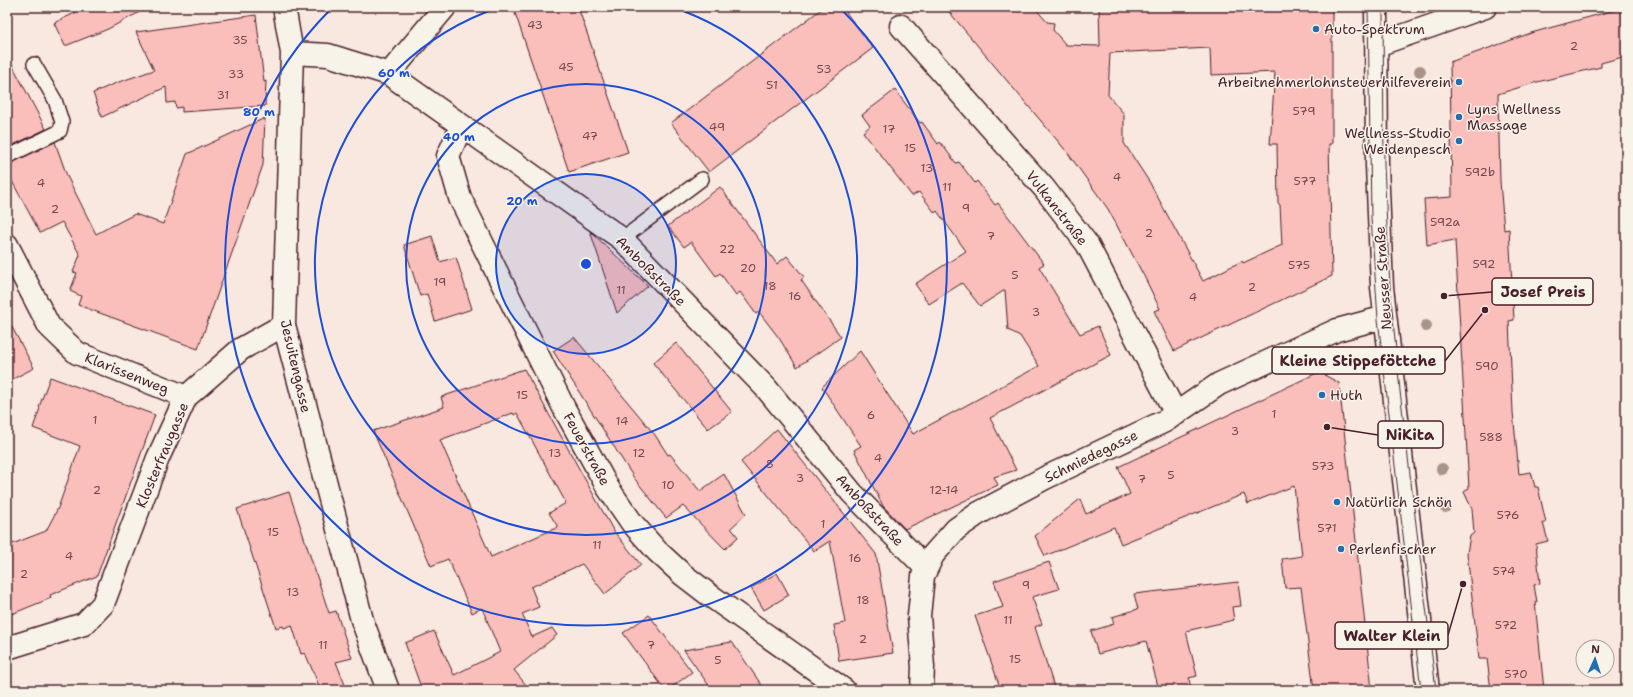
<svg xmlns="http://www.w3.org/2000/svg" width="1633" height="697" font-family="'Shantell Sans',sans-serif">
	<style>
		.building { fill: #fabebb; stroke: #4a1f2b; fill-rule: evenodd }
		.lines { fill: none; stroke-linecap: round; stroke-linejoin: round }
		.lane-casing { stroke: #4a1f2b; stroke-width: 16 }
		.street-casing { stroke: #4a1f2b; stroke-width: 25 }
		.secondary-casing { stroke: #4a1f2b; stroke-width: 25 }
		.lane { stroke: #f7f3e8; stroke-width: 13 }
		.street { stroke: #f7f3e8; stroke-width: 22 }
		.secondary { stroke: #f7f3e8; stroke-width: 22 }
		.tram { stroke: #4a1f2b; stroke-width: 1 }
		.tree { fill: #aa9389 }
		.ring { fill: none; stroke: #1d4ed8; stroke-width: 2 }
		.poi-dot { fill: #1f6fb2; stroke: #f7f3e8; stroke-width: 1.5 }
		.labels { text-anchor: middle; stroke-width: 3; stroke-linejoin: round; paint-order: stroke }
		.number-label { font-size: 12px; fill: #76474f }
		.poi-label { font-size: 14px; fill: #4a1f2b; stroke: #f7f3e8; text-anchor: start }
		.street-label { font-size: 14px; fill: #4a1f2b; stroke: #f7f3e8 }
		.centre { fill: #1d4ed8; stroke: #f7f3e8; stroke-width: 2 }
		.ring-label { font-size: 12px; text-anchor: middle; font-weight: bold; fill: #1d4ed8; stroke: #f7f3e8; stroke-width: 3; stroke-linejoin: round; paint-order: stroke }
		.leader { fill: none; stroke: #4a1f2b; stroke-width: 1.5 }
		.callout-dot { fill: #4a1f2b; stroke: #f7f3e8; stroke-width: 1.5 }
		.callout { fill: #f7f3e8; stroke: #4a1f2b; stroke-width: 1.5 }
		.callout-label { font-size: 15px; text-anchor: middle; font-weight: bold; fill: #4a1f2b }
	</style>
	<rect width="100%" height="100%" fill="#f8e8df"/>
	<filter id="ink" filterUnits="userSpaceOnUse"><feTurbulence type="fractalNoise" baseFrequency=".025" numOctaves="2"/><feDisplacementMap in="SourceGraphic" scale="8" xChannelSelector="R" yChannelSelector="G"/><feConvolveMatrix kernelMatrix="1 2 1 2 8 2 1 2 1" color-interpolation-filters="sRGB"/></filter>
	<g filter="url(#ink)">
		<path class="building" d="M87,7H149L108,29L65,46L54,23Z
			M513,7H578L628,152L569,172Z
			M824,7H842L873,48L709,172L671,123Z
			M945,7H1034L1047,22L1054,23L1053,30L1066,45L1100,46L1099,7H1332V144H1329L1332,276L1174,351L1154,311L1160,309L1145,278L1108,209L1067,152ZM1210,48L1211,75L1275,72L1270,144H1277L1278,203L1280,205L1282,245L1243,263L1242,261L1203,281L1150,183L1124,143V114L1108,95L1110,53Z
			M1626,7V56L1601,63V67L1537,82L1498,94L1500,181L1504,230L1509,229L1514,320L1509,321L1513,412L1519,474L1531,472L1535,487H1538L1546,523H1543L1548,541L1536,544L1540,584L1534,585L1537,602H1535L1544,690H1491L1487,659H1479L1467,553L1470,536L1474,533L1472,509L1464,492L1469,488L1455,240L1427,245L1424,199L1452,197L1450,62L1531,33Z
			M256,15L264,82L266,81L265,106L182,112V107L176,108L175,102L167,103L166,87L102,117L93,93L116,83L154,70L136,32Z
			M7,55L46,129L7,148Z
			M895,90L920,123L922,122L938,144L940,142L956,163L959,162L975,183L977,181L995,205L998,203L1044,264L1039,267L1080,334L1098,326L1111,355L990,418L1016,470L994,477L998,485L905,529L883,506L854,450L861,446L822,387L860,351L913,434L1039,366L1020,336L1008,330L1005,290L980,306L962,283L929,304L915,284L966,251L937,211L935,213L919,192L912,196L863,132L870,126L862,115Z
			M265,118L263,165L198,349L78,305L81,296L70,291L77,273L73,272L80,255L62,222L40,233L7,172V165L55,142L67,176L96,234L135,214L163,224L187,154Z
			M720,187L777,264L787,256L804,277L801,280L841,337L797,367L779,338L759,312L756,314L740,292L736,295L720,273L716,276L691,242L684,247L668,226Z
			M590,231L648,286L617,313Z
			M432,236L440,262L456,257L472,309L435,321L427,294L420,296L404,245Z
			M7,318L34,368L7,382Z
			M574,337L655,435L668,455L670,454L700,491L724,474L746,514L731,528L738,537L725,549L683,506L666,518L634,478L553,351Z
			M676,343L732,412L708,429L653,363Z
			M524,369L613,530L641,565L605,594L582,564L531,587L539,607L522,614L532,637L552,628L557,635L514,670L530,690H422L405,643L434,631L454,675L500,652L482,608L472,613L448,559L431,566L373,431L444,407L441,397ZM513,413L514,415L517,413L566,503L549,513L558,527L491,557L440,440Z
			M1319,372L1339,383L1372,690H1314L1301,587L1285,588L1282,559L1302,556L1294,486L1248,504L1244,494L1121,544L1114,527L1045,556L1035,536L1080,499L1086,514L1130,494L1118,467Z
			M50,377L155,415L97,576L50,595L51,598L7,616V546L46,531L58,508L80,446L33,428L40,408L39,407Z
			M777,429L876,554L893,653L839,661L834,625L845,623L830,541L814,551L741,462Z
			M289,492L329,613L336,611L352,658L336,662L347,690H321L305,653L301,654L292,625L284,628L283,626L276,628L237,509Z
			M1049,562L1059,589L1032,597L1042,624L1035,627L1055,690H1001L975,616L1003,607L994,581Z
			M777,573L789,595L764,610L751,588Z
			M1238,582L1241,606L1232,607L1234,620L1186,631L1197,676L1189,678L1191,690H1159L1146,641L1098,654L1091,631L1114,624L1112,617L1138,609L1134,594Z
			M649,615L692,672L668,690H665L623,633Z
			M732,642L765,690H712L684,650Z"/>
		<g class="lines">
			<g class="lane-casing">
				<path id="lane" d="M7,157L60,131L62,122L55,100L34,64
					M622,239L702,179"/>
			</g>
			<g class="street-casing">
				<path id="street" d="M284,7L292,53L284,325L362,620L388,690
					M901,26L1044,188L1087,244L1176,414
					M1377,45L1485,7
					M292,53L328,55L389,74L622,239L766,388L852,493L926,568
					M389,74L445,7
					M461,127L448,156L460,198L564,408L608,488L632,523L657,551L682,574L708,594L844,690
					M7,245L49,326L77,353L186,397
					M7,648L84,624L103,604L158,458L186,397L241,349L284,325
					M922,690L923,667L919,616L923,576L933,555L956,529L979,513L1045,478L1165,421L1219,384L1337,330L1385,317"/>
			</g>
			<g class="secondary-casing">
				<path id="secondary" d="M1376,7L1377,165L1382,287L1428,690"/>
			</g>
			<use href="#lane" class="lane"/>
			<use href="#street" class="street"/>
			<use href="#secondary" class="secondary"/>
			<path class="tram" d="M1368,7L1371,218L1378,319L1421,690
				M1383,7L1384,165L1390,288L1400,391L1436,690"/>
		</g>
		<g class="tree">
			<circle cx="1420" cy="71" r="6"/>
			<circle cx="1426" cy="326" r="6"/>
			<circle cx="1442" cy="469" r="6"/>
			<circle cx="1445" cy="507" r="6"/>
		</g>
	</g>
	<circle cx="586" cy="264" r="90" fill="#1d4ed8" fill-opacity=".12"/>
	<g class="ring">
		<circle cx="586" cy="264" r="90"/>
		<circle cx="586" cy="264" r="180"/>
		<path d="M672 7A271 271 0 1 1 500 7"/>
		<path d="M841 9A361 361 0 1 1 331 9"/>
	</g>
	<g class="poi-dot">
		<circle cx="1316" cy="29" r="4"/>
		<circle cx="1459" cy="82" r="4"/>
		<circle cx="1459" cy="117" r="4"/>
		<circle cx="1459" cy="141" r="4"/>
		<circle cx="1322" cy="395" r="4"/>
		<circle cx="1337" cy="502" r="4"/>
		<circle cx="1341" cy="549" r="4"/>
	</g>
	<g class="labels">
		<g class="number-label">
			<text x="535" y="29">43</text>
			<text x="240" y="44">35</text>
			<text x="1574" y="50">2</text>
			<text x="566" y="71">45</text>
			<text x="824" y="73">53</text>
			<text x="236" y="78">33</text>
			<text x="772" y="89">51</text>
			<text x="223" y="99">31</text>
			<text x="1304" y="115">579</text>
			<text x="717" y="131">49</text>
			<text x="889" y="133">17</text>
			<text x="590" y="140">47</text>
			<text x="910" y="152">15</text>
			<text x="927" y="172">13</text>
			<text x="1480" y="176">592b</text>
			<text x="1117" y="181">4</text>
			<text x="1305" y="185">577</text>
			<text x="41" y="187">4</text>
			<text x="947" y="191">11</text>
			<text x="966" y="212">9</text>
			<text x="55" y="213">2</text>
			<text x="1445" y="226">592a</text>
			<text x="1149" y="237">2</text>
			<text x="991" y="240">7</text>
			<text x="727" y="253">22</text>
			<text x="1484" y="268">592</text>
			<text x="1299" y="269">575</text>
			<text x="748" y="272">20</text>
			<text x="1015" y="279">5</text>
			<text x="440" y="286">19</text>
			<text x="770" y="290">18</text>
			<text x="1252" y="291">2</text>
			<text x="621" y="294">11</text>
			<text x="795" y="300">16</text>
			<text x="1193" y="301">4</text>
			<text x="1036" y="316">3</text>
			<text x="1487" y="370">590</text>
			<text x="522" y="399">15</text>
			<text x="1274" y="418">1</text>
			<text x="871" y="419">6</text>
			<text x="95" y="424">1</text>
			<text x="622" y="425">14</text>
			<text x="1235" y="435">3</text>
			<text x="1491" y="441">588</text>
			<text x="555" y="457">13</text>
			<text x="639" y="457">12</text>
			<text x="878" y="462">4</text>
			<text x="770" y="468">5</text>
			<text x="1323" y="470">573</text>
			<text x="1171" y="479">5</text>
			<text x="800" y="482">3</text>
			<text x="1142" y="483">7</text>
			<text x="668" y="489">10</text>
			<text x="97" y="494">2</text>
			<text x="944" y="494">12-14</text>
			<text x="1508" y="519">576</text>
			<text x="823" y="528">1</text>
			<text x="1327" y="532">571</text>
			<text x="273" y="536">15</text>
			<text x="597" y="549">11</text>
			<text x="69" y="560">4</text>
			<text x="855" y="562">16</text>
			<text x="1504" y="575">574</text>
			<text x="24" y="578">2</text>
			<text x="1026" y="589">9</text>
			<text x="293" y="596">13</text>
			<text x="863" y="604">18</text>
			<text x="1008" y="624">11</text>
			<text x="1506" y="629">572</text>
			<text x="863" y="643">2</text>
			<text x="323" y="649">11</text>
			<text x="651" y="649">7</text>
			<text x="1015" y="663">15</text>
			<text x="718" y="664">5</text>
			<text x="1516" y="678">570</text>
		</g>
		<g class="poi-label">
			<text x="1324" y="34">Auto-Spektrum</text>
			<text x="1451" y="87" text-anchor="end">Arbeitnehmerlohnsteuerhilfeverein</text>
			<text x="1467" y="114">Lyns Wellness<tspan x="1467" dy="16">Massage</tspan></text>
			<text x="1451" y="138" text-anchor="end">Wellness-Studio<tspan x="1451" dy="16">Weidenpesch</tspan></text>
			<text x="1330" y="400">Huth</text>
			<text x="1345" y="507">Natürlich Schön</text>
			<text x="1349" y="554">Perlenfischer</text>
		</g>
		<g class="street-label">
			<text transform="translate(1057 208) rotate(52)" y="5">Vulkanstraße</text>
			<text transform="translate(651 271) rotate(45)" y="5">Amboßstraße</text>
			<text transform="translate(1383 278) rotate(-94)" y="5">Neusser Straße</text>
			<text transform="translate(296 366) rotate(77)" y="5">Jesuitengasse</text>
			<text transform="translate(127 373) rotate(22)" y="5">Klarissenweg</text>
			<text transform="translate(587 449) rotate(61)" y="5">Feuerstraße</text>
			<text transform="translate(162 455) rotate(-67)" y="5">Klosterfraugasse</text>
			<text transform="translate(1091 456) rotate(-26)" y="5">Schmiedegasse</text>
			<text transform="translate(870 510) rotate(47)" y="5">Amboßstraße</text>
		</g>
	</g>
	<circle cx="586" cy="264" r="6" class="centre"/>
	<g class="ring-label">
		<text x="394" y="77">60 m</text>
		<text x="259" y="116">80 m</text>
		<text x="459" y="141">40 m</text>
		<text x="522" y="205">20 m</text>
	</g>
	<path class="leader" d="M1444 296L1492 292M1485 310L1445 361M1327 427L1378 435M1463 584L1448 635"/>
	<g class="callout-dot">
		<circle cx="1444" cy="296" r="4"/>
		<circle cx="1485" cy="310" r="4"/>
		<circle cx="1327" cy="427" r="4"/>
		<circle cx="1463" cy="584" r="4"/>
	</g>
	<g class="callout">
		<rect x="1492" y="278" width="101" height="27" rx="4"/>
		<rect x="1272" y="347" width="173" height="27" rx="4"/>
		<rect x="1378" y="421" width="65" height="27" rx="4"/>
		<rect x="1335" y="622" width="113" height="27" rx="4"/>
	</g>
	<g class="callout-label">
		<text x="1543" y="297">Josef Preis</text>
		<text x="1358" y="366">Kleine Stippeföttche</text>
		<text x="1410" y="440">NiKita</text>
		<text x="1392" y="641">Walter Klein</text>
	</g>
	<rect width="1633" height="697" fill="none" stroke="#f7f3e8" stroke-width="24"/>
	<rect x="12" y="12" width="1609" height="673" fill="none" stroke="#4a1f2b" stroke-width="1.5" filter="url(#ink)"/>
	<g transform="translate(1595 659) rotate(3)"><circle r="19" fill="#f7f3e8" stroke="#b29e9c"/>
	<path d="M0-3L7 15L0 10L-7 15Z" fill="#1f6fb2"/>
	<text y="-6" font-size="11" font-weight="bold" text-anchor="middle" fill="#4a1f2b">N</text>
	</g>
</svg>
